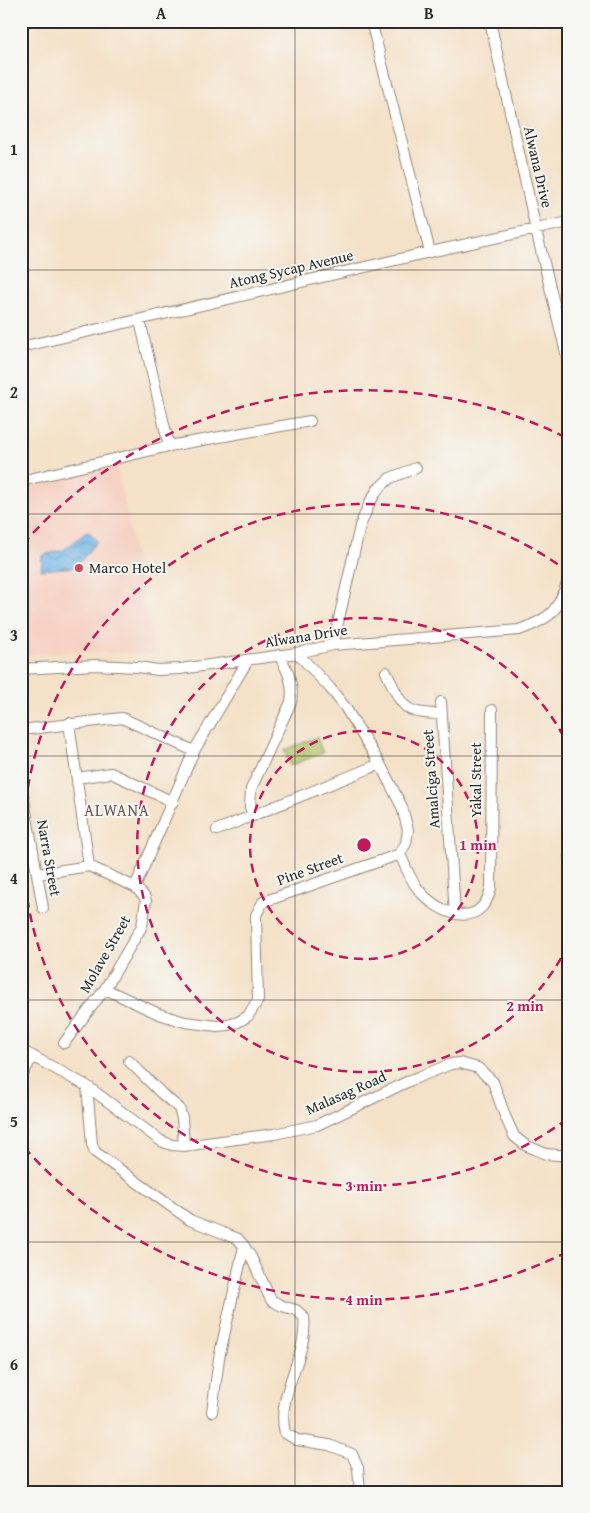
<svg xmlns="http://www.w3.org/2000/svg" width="590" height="1513" font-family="'Gentium Book Plus',serif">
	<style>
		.built { fill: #f6d2c4 }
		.green { fill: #adbd60; stroke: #6c7446 }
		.water { fill: url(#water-waves); stroke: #4e7089 }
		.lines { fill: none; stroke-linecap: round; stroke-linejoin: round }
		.minor-casing { stroke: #90867a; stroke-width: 12 }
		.minor { stroke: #fff; stroke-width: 10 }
		.grid { fill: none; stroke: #2b2b2b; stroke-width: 1; stroke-opacity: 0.55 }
		.ring { fill: none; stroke: #c2185b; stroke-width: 2.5; stroke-dasharray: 9 6 }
		.poi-dot { fill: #d1495b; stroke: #f6f6f2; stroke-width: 2 }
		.labels { text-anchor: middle; stroke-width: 4; stroke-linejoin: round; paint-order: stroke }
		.street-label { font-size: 15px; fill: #2b2b2b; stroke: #f6f6f2 }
		.poi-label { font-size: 15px; fill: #2b2b2b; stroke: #f6f6f2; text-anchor: start }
		.neighbourhood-label { font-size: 16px; letter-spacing: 1px; fill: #6a5651; stroke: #f6f6f2 }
		.centre { fill: #c2185b; stroke: #f6f6f2; stroke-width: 2.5 }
		.ring-label { font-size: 15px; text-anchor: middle; font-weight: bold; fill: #c2185b; stroke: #f6f6f2; stroke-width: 4; stroke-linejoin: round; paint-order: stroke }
		.neatline { fill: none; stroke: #2b2b2b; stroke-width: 2 }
		.grid-label { font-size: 16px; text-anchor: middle; font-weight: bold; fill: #2b2b2b }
	</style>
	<defs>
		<pattern id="water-waves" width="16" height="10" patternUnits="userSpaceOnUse" patternTransform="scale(1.25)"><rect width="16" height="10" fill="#72b4e7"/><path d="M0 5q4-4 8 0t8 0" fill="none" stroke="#5e93bb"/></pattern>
	</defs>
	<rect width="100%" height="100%" fill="#f6f6f2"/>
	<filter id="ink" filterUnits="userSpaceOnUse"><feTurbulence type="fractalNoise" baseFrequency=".02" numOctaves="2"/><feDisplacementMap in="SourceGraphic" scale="10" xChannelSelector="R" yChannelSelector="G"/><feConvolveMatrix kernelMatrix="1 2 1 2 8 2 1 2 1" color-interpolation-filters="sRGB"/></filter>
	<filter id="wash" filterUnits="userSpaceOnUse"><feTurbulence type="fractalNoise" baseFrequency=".0096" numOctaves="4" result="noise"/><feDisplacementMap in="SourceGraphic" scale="20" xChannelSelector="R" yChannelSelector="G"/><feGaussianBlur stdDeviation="1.12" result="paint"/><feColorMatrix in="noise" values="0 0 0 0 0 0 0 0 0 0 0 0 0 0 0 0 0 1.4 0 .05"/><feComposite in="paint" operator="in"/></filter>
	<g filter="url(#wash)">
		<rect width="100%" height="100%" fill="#f4e1c8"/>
		<path class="built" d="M116,461L154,654L83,652L21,655V485Z"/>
		<path class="green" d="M317,737L323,753L290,766L284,750Z"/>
		<path class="water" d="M88,531L97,541L76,567L41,570L42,555L64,550Z"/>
	</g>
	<g filter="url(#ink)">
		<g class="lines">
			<g class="minor-casing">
				<path id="minor" d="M371,21L430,252
					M490,21L536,230L568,361L569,378
					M140,321L169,446
					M21,347L430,252L569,222
					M21,481L169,446L310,421
					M333,645L360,526L370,502L378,489L390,478L416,468
					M21,669L95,665L138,667L158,670L180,669L297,653L333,645L519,630C553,618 557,611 569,578
					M386,672C403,706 401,714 442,714
					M441,702L455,914
					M69,723L89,866
					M21,730L122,718L194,751
					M77,778L111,773L173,802
					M21,783L43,908
					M253,816L250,807L251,789L291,702C294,683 288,671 279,655
					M217,830L380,764
					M400,854C405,866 410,879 418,889C438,914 481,932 491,888L492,710
					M569,858V857
					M37,874L89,866L135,887
					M105,989L159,1014L185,1022L217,1026L228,1025L238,1022L248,1016L258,1000L256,915L263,902L400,854L406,843L408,830L402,807L380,764L345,707L330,688L297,653
					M64,1043L105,989L142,926L146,901L144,896L135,887L194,751L248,660
					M21,1050L87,1086L161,1141L172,1145L184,1146L274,1134L317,1125L411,1080L451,1064L460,1063L478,1068L493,1082L505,1116L514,1136L525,1145L546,1154L569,1156
					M129,1061L162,1094L179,1108L182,1118L184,1146
					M21,1077L33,1056
					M87,1086L92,1144L95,1152L190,1220L238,1239L244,1246L251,1257L271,1300L282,1306L296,1310L304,1317C309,1356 275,1394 285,1433L297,1440L329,1445L352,1454L358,1468L360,1492
					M212,1412L219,1358L244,1246"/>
			</g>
			<use href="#minor" class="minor"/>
		</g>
	</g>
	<path class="grid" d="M295,21V1492M21,270H569M21,514H569M21,756H569M21,1000H569M21,1242H569"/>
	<g class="ring">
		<circle cx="364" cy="845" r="114"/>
		<path d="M568 945A227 227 0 1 1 568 745"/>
		<path d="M567 1119A341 341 0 1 1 567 571"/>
		<path d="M567 1252A455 455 0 0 1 23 1146M23 544A455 455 0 0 1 567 438"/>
	</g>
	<circle class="poi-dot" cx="79" cy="568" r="5"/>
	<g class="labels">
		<g class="street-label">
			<text transform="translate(538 167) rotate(77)" y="5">Alwana Drive</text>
			<text transform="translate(291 269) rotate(-13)" y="5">Atong Sycap Avenue</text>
			<text transform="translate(306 636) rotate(-9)" y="5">Alwana Drive</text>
			<text transform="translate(431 779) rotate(-94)" y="5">Amalciga Street</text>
			<text transform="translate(476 780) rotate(-90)" y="5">Yakal Street</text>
			<text transform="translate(49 858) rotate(80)" y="5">Narra Street</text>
			<text transform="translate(310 869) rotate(-20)" y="5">Pine Street</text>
			<text transform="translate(105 954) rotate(-60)" y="5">Molave Street</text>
			<text transform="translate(346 1093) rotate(-24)" y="5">Malasag Road</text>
		</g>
		<g class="poi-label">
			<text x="89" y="573">Marco Hotel</text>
		</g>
		<g class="neighbourhood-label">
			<text x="117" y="816">ALWANA</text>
		</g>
	</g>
	<circle cx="364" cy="845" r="8" class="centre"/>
	<g class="ring-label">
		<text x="478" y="850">1 min</text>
		<text x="525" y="1011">2 min</text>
		<text x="364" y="1191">3 min</text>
		<text x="364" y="1305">4 min</text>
	</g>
	<rect width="590" height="1513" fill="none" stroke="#f6f6f2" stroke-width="55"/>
	<rect x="28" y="28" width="534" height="1458" class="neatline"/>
	<g class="grid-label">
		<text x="161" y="19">A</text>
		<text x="429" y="19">B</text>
		<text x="14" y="155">1</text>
		<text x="14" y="398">2</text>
		<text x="14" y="641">3</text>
		<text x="14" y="884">4</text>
		<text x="14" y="1127">5</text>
		<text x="14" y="1370">6</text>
	</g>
</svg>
